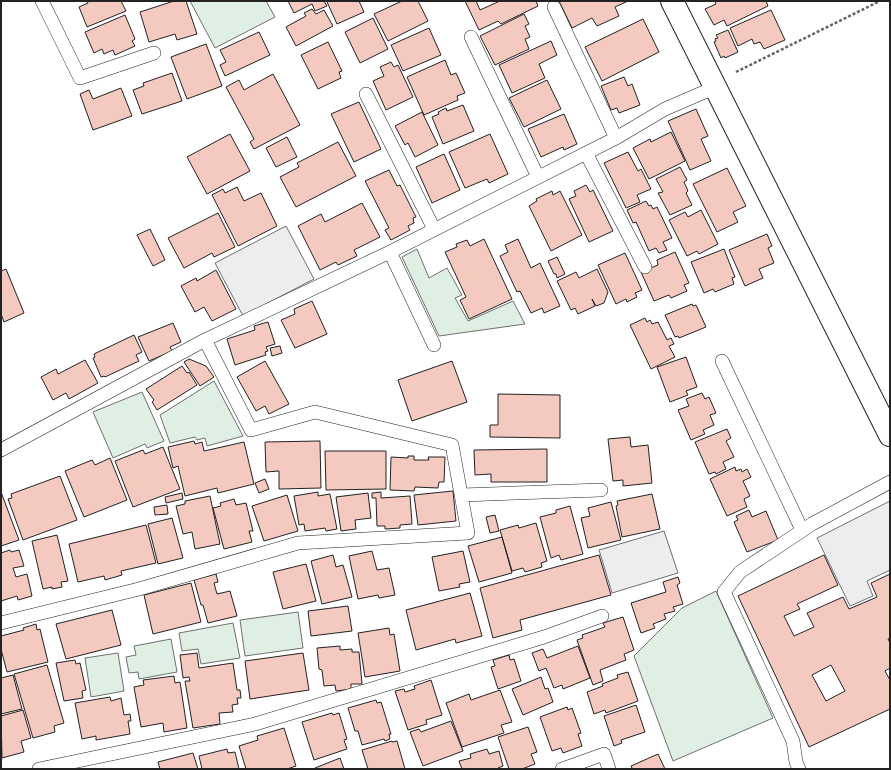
<svg xmlns="http://www.w3.org/2000/svg" width="891" height="770" font-family="Quicksand,sans-serif">
	<style>
		.green { fill: #e0efe3; stroke: #6f6f6f }
		.parking { fill: #ededed; stroke: #6f6f6f }
		.building { fill: #f3c9c0; stroke: #222; fill-rule: evenodd }
		.lines { fill: none; stroke-linecap: round; stroke-linejoin: round }
		.service-casing { stroke: #222; stroke-width: 14 }
		.minor-casing { stroke: #222; stroke-width: 24 }
		.path { stroke: #646464; stroke-width: 2.5; stroke-dasharray: 3 2; stroke-linecap: butt }
		.service { stroke: #fff; stroke-width: 13 }
		.minor { stroke: #fff; stroke-width: 22 }
	</style>
	<rect width="100%" height="100%" fill="#fff"/>
	<path class="green" d="M190,1H266L275,17L215,48Z
		M417,249L429,278L447,268L462,295L455,298L468,321L513,301L525,324L439,336L402,257Z
		M214,381L243,436L207,446L205,438L197,440L195,437L170,443L160,415Z
		M142,392L164,441L147,448L145,444L113,458L93,412Z
		M716,591L773,718L673,761L634,656L682,608Z
		M298,612L303,648L245,656L240,620Z
		M233,623L240,658L201,664L198,649L182,651L179,633Z
		M171,639L177,672L139,679L138,672L129,673L126,657L136,655L134,646Z
		M118,653L124,691L91,697L85,658Z"/>
	<path class="parking" d="M286,226L314,279L243,316L215,263Z
		M890,501V570L867,581L873,596L850,606L817,538Z
		M664,531L678,573L612,593L599,550Z"/>
	<path class="building" d="M87,1H121L126,11L87,27L79,7L88,3Z
		M174,1H186L197,34L177,40L175,34L149,42L140,12Z
		M288,1H324L327,6L315,11L312,4L294,13Z
		M330,1H359L364,12L337,24L327,2Z
		M402,1H418L428,21L388,41L374,14Z
		M465,1H476L480,10L500,1H536L538,6L501,24L498,21L479,30Z
		M559,1H628L615,7L619,16L597,26L592,18L572,28Z
		M715,1H766L768,6L727,26L724,20L714,25L705,9L716,4Z
		M312,9L316,14L324,10L333,26L296,46L286,27L306,16L304,13Z
		M771,10L785,40L764,49L760,42L754,44L752,39L738,46L730,28Z
		M524,14L529,24L525,26L530,37L525,39L529,49L495,65L480,36Z
		M125,15L135,39L132,41L135,46L115,55L113,50L104,54L102,49L94,53L85,32Z
		M373,18L388,49L360,63L345,32Z
		M643,19L659,52L602,81L585,47Z
		M429,28L441,55L403,71L391,45Z
		M728,30L738,52L725,58L724,56L721,58L714,42L716,41L715,39L718,38L716,35Z
		M259,32L270,55L225,76L220,65L226,62L220,50Z
		M551,41L557,55L539,64L545,78L512,93L499,65Z
		M328,42L342,71L339,72L341,78L318,89L301,55Z
		M206,44L222,86L187,99L171,57Z
		M445,60L451,75L456,73L465,93L457,96L458,100L424,115L407,77Z
		M391,62L394,67L398,65L413,97L386,110L373,81L384,76L380,67Z
		M172,73L182,101L142,114L133,90L144,86L143,83Z
		M273,74L300,125L254,149L250,142L254,139L226,87L239,80L244,90Z
		M624,77L628,86L632,84L640,105L619,113L617,108L611,110L601,86Z
		M547,80L561,109L524,127L509,98Z
		M121,88L132,116L93,130L80,94L89,90L93,99Z
		M359,102L381,149L354,162L331,114Z
		M463,105L474,131L443,144L432,117L439,114L438,112L446,108L447,111Z
		M696,109L708,136L701,139L711,161L690,170L668,121Z
		M422,112L438,145L415,157L408,143L405,145L395,126Z
		M564,114L577,144L564,150L563,147L541,157L528,129Z
		M671,132L685,161L649,179L633,148L650,139L651,142Z
		M230,134L250,171L207,194L187,157Z
		M490,134L508,174L489,183L487,179L465,188L449,152Z
		M287,137L297,157L276,167L266,148Z
		M338,142L356,176L296,207L280,177L299,167L297,163Z
		M628,152L638,171L641,169L651,189L637,195L640,202L626,208L604,163Z
		M444,154L460,190L432,203L416,167Z
		M680,167L687,180L684,182L688,191L686,193L692,205L670,215L658,193L663,192L656,179Z
		M727,168L746,206L733,212L738,222L717,232L693,184Z
		M389,170L397,186L400,185L416,217L413,218L414,223L408,226L410,230L391,240L385,230L389,228L365,181Z
		M586,185L590,192L593,190L613,231L589,242L569,199L576,196L574,191Z
		M237,187L244,201L261,193L277,226L238,246L212,195L223,189L225,193Z
		M552,191L553,195L560,191L582,235L551,251L529,206L537,201L536,199Z
		M646,201L649,206L651,205L653,209L657,207L672,238L663,242L667,250L659,253L656,248L649,251L636,222L633,223L627,210Z
		M362,203L380,237L354,250L357,256L338,265L336,262L320,270L298,226L321,214L325,222Z
		M701,210L718,244L699,254L697,251L687,256L669,220L685,212L688,217Z
		M218,213L235,247L214,257L212,253L184,268L168,238Z
		M150,229L165,260L153,266L137,235Z
		M767,234L772,246L768,248L774,263L759,269L763,278L745,286L729,250Z
		M484,239L512,299L469,319L460,300L466,297L445,252L457,247L456,244L467,240L470,246Z
		M518,239L531,268L540,263L560,306L544,313L542,308L531,313L520,291L517,292L500,256L508,252L505,245Z
		M724,249L735,277L732,278L734,284L715,292L713,289L704,293L691,262Z
		M675,252L689,283L684,285L687,291L671,298L669,295L654,301L641,272L658,265L657,260Z
		M625,253L642,290L635,293L637,297L627,302L626,299L616,304L598,265Z
		M557,257L565,274L557,278L556,274H554L548,261Z
		M6,269L24,313L4,322L1,314V271Z
		M597,269L608,292L604,303L596,306L592,299L595,306L578,314L575,308L571,310L557,281L576,272L579,278Z
		M216,270L236,309L212,321L204,307L195,312L181,286L196,278L197,281Z
		M312,301L327,334L295,348L281,320L295,314L294,309Z
		M692,304L693,306L696,305L706,327L679,338L678,336L675,337L665,315Z
		M645,318L647,322L650,320L652,324L658,322L667,340L671,338L674,344L669,346L675,357L651,369L630,325Z
		M268,322L275,344L266,347L268,351L265,352L266,355L235,365L227,339L255,330L254,326Z
		M173,323L181,342L170,347L172,351L149,361L138,337Z
		M134,335L142,352L136,355L139,361L105,377L104,376L101,377L93,358L95,357L94,354Z
		M280,346L282,353L272,356L270,348Z
		M686,357L697,387L686,391L688,395L670,402L657,367Z
		M189,359L206,366L214,377L200,386L184,362Z
		M85,360L98,383L69,399L66,393L53,400L41,377L56,369L58,374Z
		M265,361L289,404L269,414L265,406L256,411L237,377Z
		M452,361L467,402L412,421L398,380Z
		M182,366L187,373L189,372L197,385L157,410L152,402L154,400L146,389Z
		M702,393L705,399L709,397L716,413L710,415L714,425L703,430L705,434L691,440L678,410L689,406L686,399Z
		M498,394L560,395V438L490,437V425H498Z
		M727,429L731,438L726,441L734,457L723,462L726,469L716,474L715,472L709,474L695,442Z
		M630,437L631,447L648,445L652,483L623,486V480L613,481L608,439Z
		M194,441L195,444L202,442L204,451L244,442L254,484L218,493L217,488L185,496L178,466L173,468L168,447Z
		M320,441L321,488L279,489V471L266,472L265,442Z
		M163,447L180,489L133,507L115,461L143,450L145,454Z
		M547,449V482H491V474L475,475L474,450Z
		M325,451H386V489L326,490Z
		M408,456H414V460H429L428,457H445L444,482H439L438,488L415,487L414,491L390,490L391,457L408,458Z
		M110,458L127,500L84,517L65,471L92,460L95,465Z
		M735,467L736,471L741,469L742,472L747,469L751,477L743,481L750,496L744,499L747,507L727,516L710,479Z
		M60,476L77,520L23,540L8,499L12,498L11,494Z
		M265,479L269,489L259,493L255,483Z
		M453,491L456,521L418,525L414,495Z
		M1,492L19,540L1,546Z
		M318,492V496L330,494L337,529L326,531L325,528L305,531L304,524L299,525L294,496Z
		M381,492V498L410,496L412,524L400,525V528L385,529V526H377L376,498H372V493Z
		M182,493L183,499L166,503L165,497Z
		M368,493L371,518L355,520L356,529L341,531L336,497Z
		M652,494L660,529L622,537L616,506L618,505L617,501Z
		M287,495L298,531L264,541L252,506Z
		M210,496L220,544L195,549L192,532L183,534L176,506L185,504V501Z
		M234,499L236,505L246,503L253,531H249L252,542L224,549L213,508L221,506L220,503Z
		M611,502L621,540L588,548L581,518L590,516L588,508Z
		M167,505L168,514L155,515L154,507Z
		M570,506L583,554L561,560L559,555L551,558L540,517L556,513V510Z
		M749,510L752,517L766,511L778,540L747,552L734,522L738,520L736,516Z
		M495,515L499,531L490,533L486,517Z
		M172,518L183,558L158,564L148,524Z
		M536,523L547,561L541,563L542,567L525,572L523,568L512,571L500,530L518,525L519,528Z
		M146,525L156,563L121,571L122,575L105,580L104,576L78,582L69,544Z
		M57,535L68,581L61,582L62,587L52,589V587L43,589L32,541Z
		M502,537L512,573L479,582L468,546Z
		M10,550L11,552L19,550L24,566L13,568L16,577L27,574L32,596L18,600L17,596L1,601V553Z
		M372,551L377,570L389,568L395,595L379,598L378,595L358,599L349,556Z
		M463,551L470,582L459,584L460,587L439,591L432,557Z
		M333,555L336,567L343,565L352,597L322,604L311,561Z
		M599,555L611,595L520,620L522,630L493,638L480,588Z
		M824,555L838,585L797,604L800,609L784,616L794,636L814,627L807,613L843,597L849,609L877,597L871,583L890,574V638L888,639L890,643V668L885,671L890,680V709L809,747L738,596ZM831,665L845,691L826,701L812,675Z
		M306,564L316,601L283,609L273,572Z
		M216,574L218,582L214,583L217,594L230,591L237,616L208,623L203,605H201L194,580Z
		M678,577L680,583L677,585L683,604L673,607L675,611L664,614L666,619L653,624L655,628L641,633L631,603L666,592L663,582Z
		M191,583L201,622L153,634L144,595Z
		M470,593L482,636L456,643L455,639L416,650L406,610Z
		M348,606L352,631L311,636L308,611Z
		M112,610L121,645L66,659L56,624Z
		M623,617L634,650L624,654L626,660L600,670L603,681L593,685L577,640L583,638L582,635L605,627L603,623Z
		M36,624L37,630L40,629L48,662L7,672L1,649V636L24,630L23,628Z
		M389,628L390,635L394,634L400,671L365,677L358,633Z
		M340,646V650L352,649V652H359L362,684H351V689L336,691L335,685L324,686L322,670L319,669L317,648Z
		M578,646L590,678L563,689L562,685L554,688L546,668L539,671L532,653L543,649L547,658Z
		M197,653L199,668L233,663L237,690H240L241,698H237L238,704L232,705L233,712L219,713L220,724L193,728L185,681H190L189,677L183,678L180,655Z
		M303,653L309,690L250,699L245,661Z
		M509,655L510,660L514,659L521,681L498,689L491,667L495,666L493,660Z
		M75,660L76,664L80,663L86,690L82,691L83,698L64,701L56,663Z
		M47,665L64,723L54,726L55,732L33,738L14,674Z
		M628,672L638,701L606,713L605,710L594,714L587,692L603,686L602,684L618,678L617,675Z
		M13,675L22,709L1,714V678Z
		M174,676L175,683L180,682L187,728L164,732L163,723L141,727L134,687L144,685L143,680Z
		M541,677L545,689L548,688L553,702L523,715L512,689Z
		M431,680L442,715L426,720L427,724L408,730L395,691L404,689L405,692L415,689L414,686Z
		M500,690L512,722L501,725L504,733L462,747L446,703L469,694L471,700Z
		M110,697L111,701L121,698L124,715L130,714L131,721H128L130,734L96,740V736L82,739L75,703Z
		M376,700L377,703L381,702L391,734H389L390,739L385,741L384,739L362,745L358,731H355L348,708Z
		M636,705L645,732L621,740L622,743L614,746L604,716Z
		M567,707L568,710L572,708L581,733L578,734L582,746L563,753L561,748L552,751L540,717Z
		M23,710L31,738L21,741L24,752L2,758L1,716Z
		M332,713L333,715L339,713L347,739L344,740L347,749L314,760L302,722Z
		M451,721L463,751L423,766L410,732L419,729L421,732Z
		M528,727L537,752L531,754L535,764L522,769H509L498,737Z
		M284,728L296,766L287,769H246L239,746L258,740L257,736Z
		M392,741V742L397,741L405,769H368L362,750Z
		M227,749L228,753L235,752L239,769H202L199,756Z
		M487,749L489,754L499,751L503,766L498,768V769H462L459,761L471,758L470,754Z
		M193,753L198,769H160L158,762Z
		M658,754L665,769H630L632,768L631,766Z
		M340,758L344,769H315V768Z"/>
	<g class="lines">
		<g class="service-casing">
			<path id="service" d="M42,1L80,78L154,53
				M554,7L616,138
				M471,37L538,177
				M366,94L434,229
				M586,153L645,267
				M390,252L434,345
				M722,361L802,530
				M1,450L205,340L390,252L616,138L665,109L716,87
				M462,495L601,490
				M1,623L139,589L298,543L468,533L452,445L315,412L251,430L205,340
				M39,769L255,724L544,637L602,616
				M562,769L604,754L609,769
				M799,769L796,762L793,741L724,592L740,572L812,524L890,482"/>
		</g>
		<g class="minor-casing">
			<path id="minor" d="M672,1L890,435"/>
		</g>
		<path class="path" d="M736,72L880,1"/>
		<use href="#service" class="service"/>
		<use href="#minor" class="minor"/>
	</g>
	<rect width="891" height="770" fill="none" stroke="#222222" stroke-width="4"/>
</svg>
